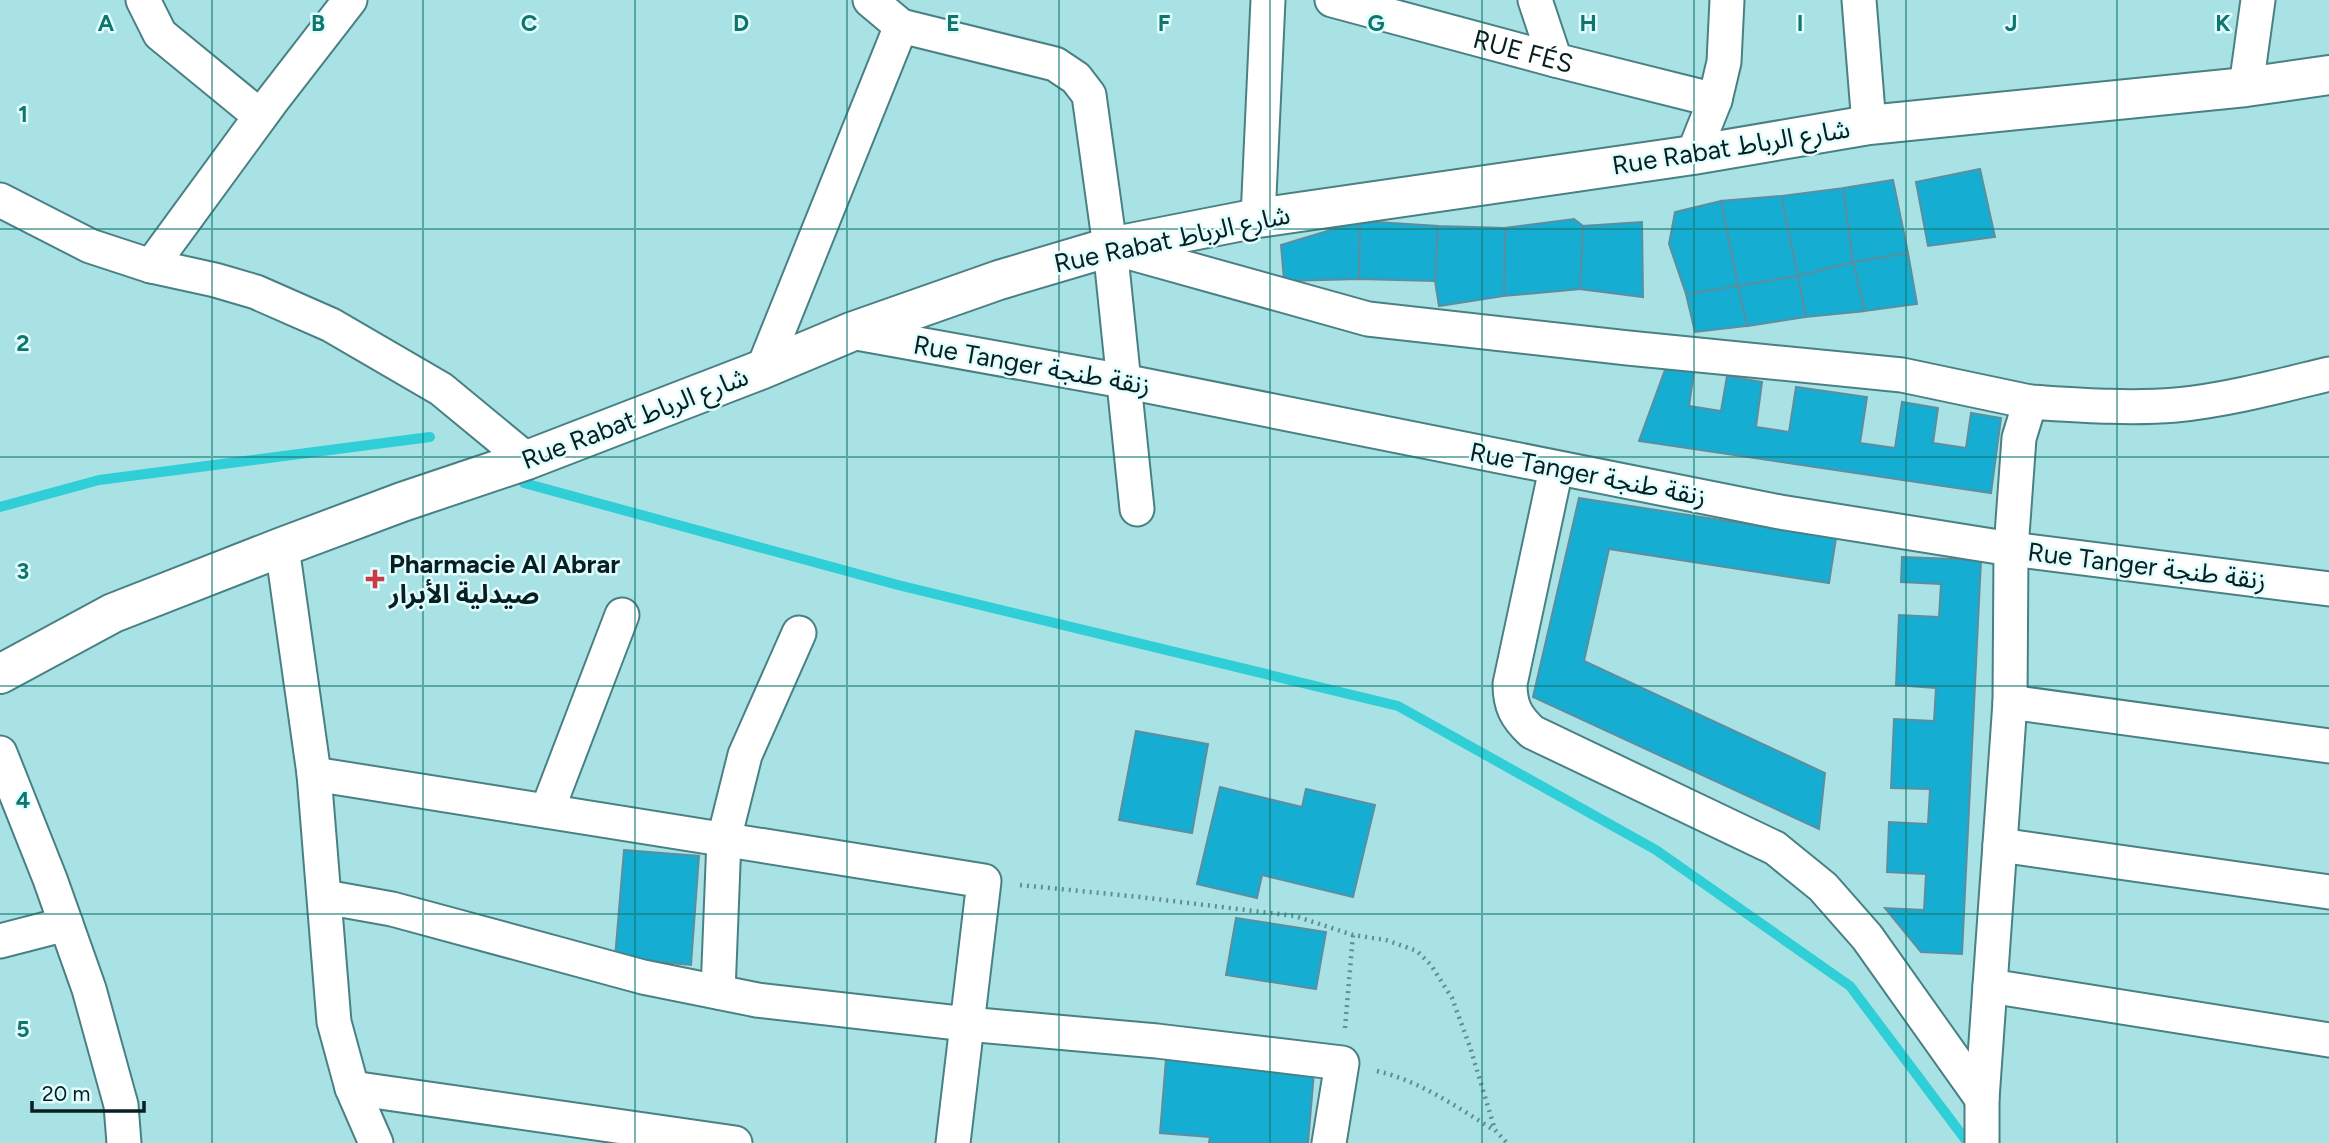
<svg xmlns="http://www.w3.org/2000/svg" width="2329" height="1143" font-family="Figtree,'Noto Sans Arabic',sans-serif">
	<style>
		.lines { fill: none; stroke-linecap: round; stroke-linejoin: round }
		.stream { stroke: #30ced7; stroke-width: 10 }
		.building { fill: #16add2; stroke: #5d8e9f; stroke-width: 2 }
		.minor-casing { stroke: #498084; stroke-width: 37 }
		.tertiary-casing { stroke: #498084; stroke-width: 42 }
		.path { stroke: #628d8f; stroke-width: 4.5; stroke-dasharray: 2 5; stroke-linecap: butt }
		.minor { stroke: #fff; stroke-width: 33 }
		.tertiary { stroke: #fff; stroke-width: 38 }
		.grid { fill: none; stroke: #0f766e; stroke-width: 2; stroke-opacity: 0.55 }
		.poi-dot { fill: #cb3b46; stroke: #e1fdfe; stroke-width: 2.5 }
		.labels { text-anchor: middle; stroke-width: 5; stroke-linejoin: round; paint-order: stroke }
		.street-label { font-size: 26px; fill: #071f20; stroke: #e1fdfe }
		.poi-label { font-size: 26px; font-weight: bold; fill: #071f20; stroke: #e1fdfe; text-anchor: start }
		.grid-label { font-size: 23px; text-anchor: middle; font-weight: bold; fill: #0f766e; stroke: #e1fdfe; stroke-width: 5; stroke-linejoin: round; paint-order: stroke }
	</style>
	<rect width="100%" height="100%" fill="#a8e2e5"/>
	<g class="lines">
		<path class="stream" d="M524,483L898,585L1398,706L1656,850L1850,986L1968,1143
			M0,507L99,480L430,437"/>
	</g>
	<path class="building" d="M1980,169L1995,237L1928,246L1916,182Z
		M1893,180L1908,253L1853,262L1843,188Z
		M1843,188L1853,262L1798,276L1781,196Z
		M1781,196L1798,276L1738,286L1721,201Z
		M1721,201L1738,286L1686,294L1669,244L1675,212Z
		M1574,219L1583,226L1580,289L1504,296L1505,228Z
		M1360,221L1359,279L1284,281L1281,245Z
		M1360,221L1438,226L1435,281L1359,279Z
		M1642,222L1643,297L1580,289L1583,226Z
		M1438,226L1505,228L1504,296L1439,306L1435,281Z
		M1908,253L1917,304L1865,311L1853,262Z
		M1853,262L1865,311L1806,317L1798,276Z
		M1798,276L1806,317L1747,326L1738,286Z
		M1738,286L1747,326L1695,332L1686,294Z
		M1666,367L1694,371L1689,406L1721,411L1727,376L1762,382L1756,427L1789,432L1796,387L1867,397L1860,443L1895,448L1902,402L1938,408L1933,443L1966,448L1971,413L2001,418L1991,493L1639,441Z
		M1579,498L1836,538L1829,583L1609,549L1584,661L1825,773L1819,829L1533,697Z
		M1902,557L1981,560L1962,954L1921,952L1885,908L1924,910L1926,874L1887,872L1889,822L1928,824L1930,789L1891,788L1894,719L1934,721L1936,688L1896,685L1899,615L1939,617L1941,584L1901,582Z
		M1136,731L1208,744L1192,833L1119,820Z
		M1220,787L1302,807L1306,789L1375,805L1353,897L1262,875L1257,898L1197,884Z
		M624,850L699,856L691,965L615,958Z
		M1236,918L1326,932L1316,989L1226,975Z
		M1166,1059L1314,1072L1308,1143H1209L1210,1137L1160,1133Z"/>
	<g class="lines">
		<g class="minor-casing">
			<g id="minor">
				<path d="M143,0L160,34L260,116"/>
				<path d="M870,0L901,26L1055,64L1076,78L1089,95L1110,247L1137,509"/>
				<path id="s1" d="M1332,0L1555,60L1715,100"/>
				<path d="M1535,0L1555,60"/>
				<path d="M1859,0L1869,125"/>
				<path d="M2246,87L2258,0"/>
				<path d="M1693,155L1715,100L1724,62L1727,0"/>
				<path d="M0,200L90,246L151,266L215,280L256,292L331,325L441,389L527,460"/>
				<path d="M1258,218L1268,0"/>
				<path d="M1110,247L1368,319L1628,348L1902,375L2030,402"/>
				<path d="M151,266L271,102L350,0"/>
				<path d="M851,332L1123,381L1780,512L2011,549L2329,589"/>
				<path d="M763,369L901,26"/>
				<path d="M1556,469L1510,684C1510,706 1516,717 1532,732L1775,848L1823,887L1867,937L1982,1099"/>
				<path d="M282,547L314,774L334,1022L352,1088L376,1143"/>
				<path d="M2010,702L2329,746"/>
				<path d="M0,753L50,879L89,989L121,1105L124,1143"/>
				<path d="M314,774L984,881L953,1143"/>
				<path d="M547,811L622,615"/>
				<path d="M2000,845L2329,892"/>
				<path d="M325,897L392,909L643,977L757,1000L967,1024L1157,1041L1342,1063L1329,1143"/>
				<path d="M0,941L66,924"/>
				<path d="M1990,986L2329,1040"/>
				<path d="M718,992L724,839L745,755L799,633"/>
				<path d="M352,1088L735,1143"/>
				<path d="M1982,1143V1099L2010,702L2011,549L2019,438L2030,402C2078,405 2128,409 2176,405C2227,400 2279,386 2329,374"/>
			</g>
		</g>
		<g class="tertiary-casing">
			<path id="tertiary" d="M0,674L113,613L282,547L402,502L527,460L763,369L851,332L999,280L1110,247L1258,218L1693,155L1869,125L2246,87L2329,75"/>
		</g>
		<path class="path" d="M1020,885L1140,897L1295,916L1353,935L1386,940L1417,951L1431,965L1452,998L1470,1047L1495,1130L1507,1143
			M1345,1028L1353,935
			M1377,1071C1420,1081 1457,1107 1494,1130"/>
		<use href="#minor" class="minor"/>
		<use href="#tertiary" class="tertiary"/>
	</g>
	<path class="grid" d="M212,0V1143M423,0V1143M635,0V1143M847,0V1143M1059,0V1143M1270,0V1143M1482,0V1143M1694,0V1143M1906,0V1143M2117,0V1143M0,229H2329M0,457H2329M0,686H2329M0,914H2329"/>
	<path class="poi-dot" d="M371.5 568.5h7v7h7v7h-7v7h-7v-7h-7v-7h7z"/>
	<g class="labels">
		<g class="street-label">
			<text dy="9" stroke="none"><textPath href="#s1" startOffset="198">RUE FÉS</textPath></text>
			<text transform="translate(1731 147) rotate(-9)" y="9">Rue Rabat شارع الرباط</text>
			<text transform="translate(1172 239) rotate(-12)" y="9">Rue Rabat شارع الرباط</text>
			<text transform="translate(1032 365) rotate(10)" y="9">Rue Tanger زنقة طنجة</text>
			<text transform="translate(635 418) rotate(-21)" y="9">Rue Rabat شارع الرباط</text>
			<text transform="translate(1588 474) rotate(11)" y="9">Rue Tanger زنقة طنجة</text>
			<text transform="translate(2147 566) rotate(7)" y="9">Rue Tanger زنقة طنجة</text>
		</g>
		<g class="poi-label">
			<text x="389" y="573">Pharmacie Al Abrar<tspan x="389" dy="30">صيدلية الأبرار</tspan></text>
		</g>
	</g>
	<g class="grid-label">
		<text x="106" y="31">A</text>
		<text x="318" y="31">B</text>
		<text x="529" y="31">C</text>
		<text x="741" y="31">D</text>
		<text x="953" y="31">E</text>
		<text x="1164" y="31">F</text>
		<text x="1376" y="31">G</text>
		<text x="1588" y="31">H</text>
		<text x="1800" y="31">I</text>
		<text x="2011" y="31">J</text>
		<text x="2223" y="31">K</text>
		<text x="23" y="122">1</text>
		<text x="23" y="351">2</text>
		<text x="23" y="579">3</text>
		<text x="23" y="808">4</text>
		<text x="23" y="1037">5</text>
	</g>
	<path d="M32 1101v10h112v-10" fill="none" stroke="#071f20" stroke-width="3.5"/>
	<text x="42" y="1101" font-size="21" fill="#071f20" stroke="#e1fdfe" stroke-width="5" paint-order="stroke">20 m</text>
</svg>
